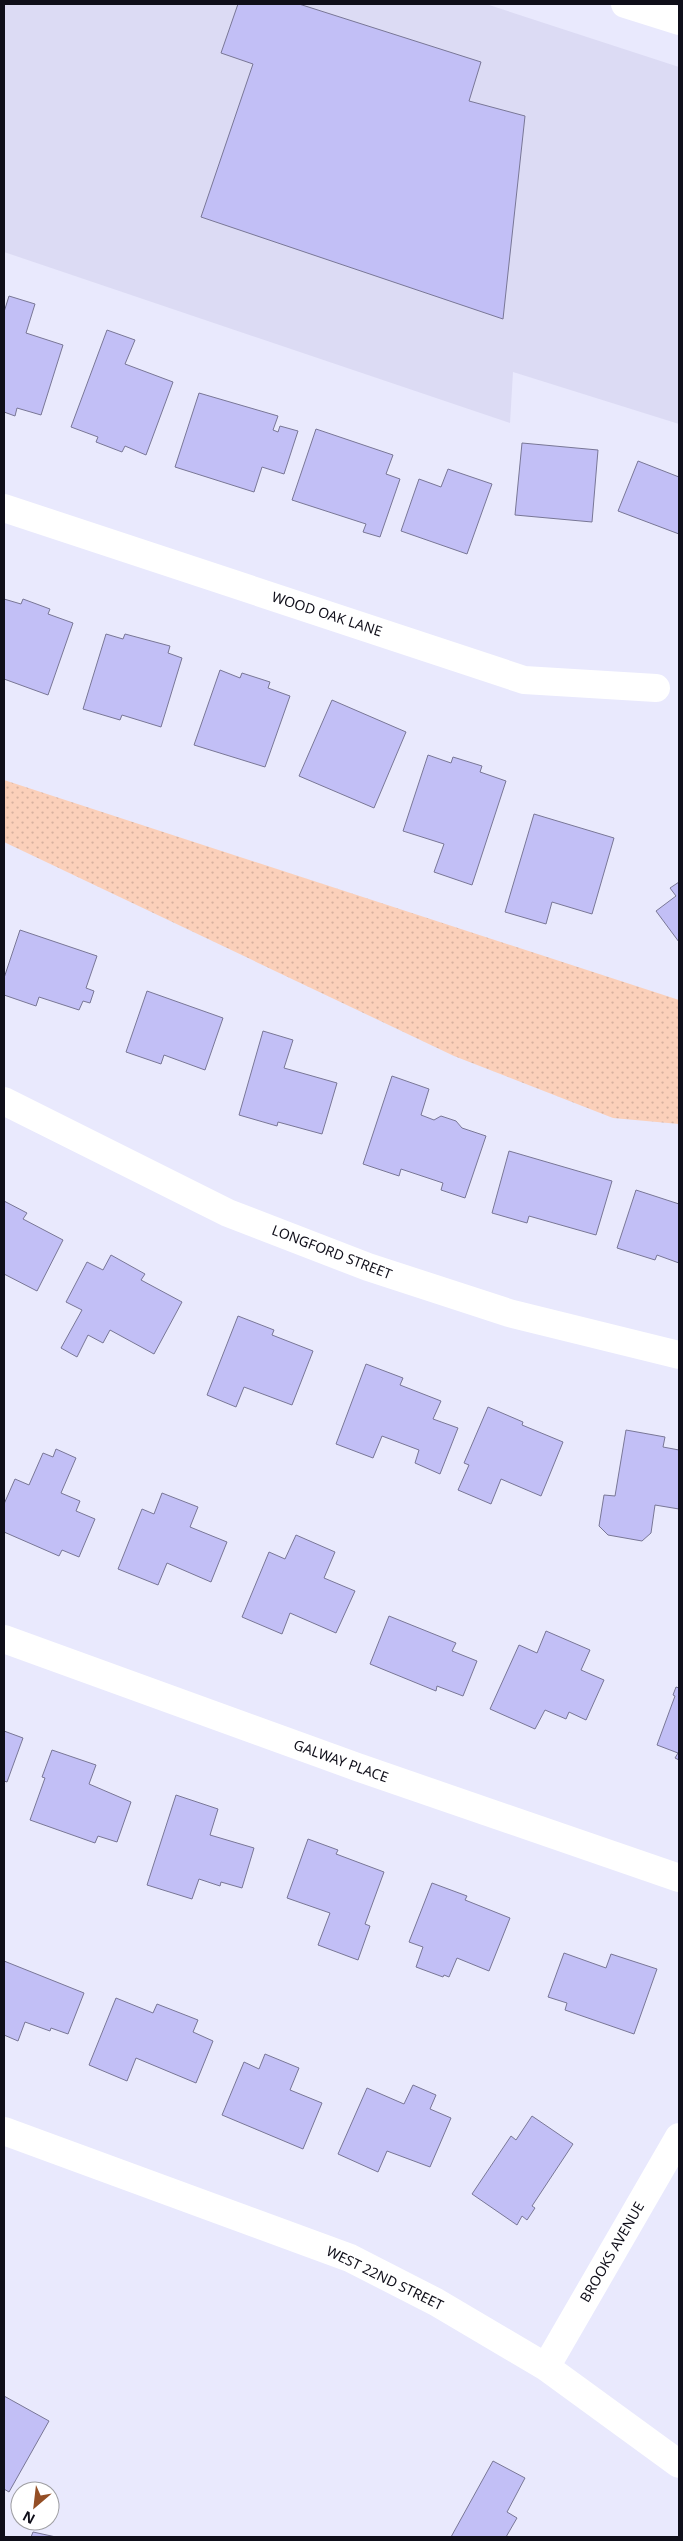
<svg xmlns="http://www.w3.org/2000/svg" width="683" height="2541" font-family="'Noto Sans',sans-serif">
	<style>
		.built { fill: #dcdbf4 }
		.grass { fill: url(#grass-dots) }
		.building { fill: #c2bff6; stroke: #797796 }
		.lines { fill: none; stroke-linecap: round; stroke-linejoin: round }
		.street { stroke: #fff; stroke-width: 28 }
		.primary { stroke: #fff; stroke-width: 28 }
		.labels { text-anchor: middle; stroke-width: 5; stroke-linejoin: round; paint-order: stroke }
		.street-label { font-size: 14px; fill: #0f0e19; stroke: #fff }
	</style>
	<defs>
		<pattern id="grass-dots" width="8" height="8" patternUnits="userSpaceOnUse" patternTransform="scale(1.25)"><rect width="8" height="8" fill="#fbd0ba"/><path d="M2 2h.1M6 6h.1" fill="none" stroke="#d6b19f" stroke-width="1.8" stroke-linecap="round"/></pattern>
	</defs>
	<rect width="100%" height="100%" fill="#e9e9fd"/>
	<path class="built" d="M4,4H486L679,67V424L513,372L510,423L4,252Z"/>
	<path class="grass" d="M4,780L679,1000V1124L613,1118L454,1056L4,842Z"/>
	<path class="building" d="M238,4H299L481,62L469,101L525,116L503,319L201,217L253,64L221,53Z
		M9,296L35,304L26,333L63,345L41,415L17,408L15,416L4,412V312Z
		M107,330L135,340L125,364L173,382L146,455L125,446L122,452L96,442L98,437L71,427Z
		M199,393L278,416L273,430L278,432L280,426L298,431L284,474L262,467L254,492L175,467Z
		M316,429L393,455L386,474L400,479L380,537L363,532L366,524L292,500Z
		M522,443L598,450L592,522L515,515Z
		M638,461L679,477V534L618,511Z
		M448,469L492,484L467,554L401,531L419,479L441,487Z
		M4,599L21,604L23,599L50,609L48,614L73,623L48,695L4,679Z
		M106,634L123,639L125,634L170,646L168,653L182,658L161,727L122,715L120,720L83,709Z
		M220,670L240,678L242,673L270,682L268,688L290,696L265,767L194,745Z
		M332,700L406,732L374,808L299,776Z
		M428,755L451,763L453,757L482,766L480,772L506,781L472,885L434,872L444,844L403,831Z
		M534,814L614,838L592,914L552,902L546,924L505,912Z
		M679,882V942L656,911L676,896L670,888Z
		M20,930L97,956L86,988L94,991L90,1003L83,1001L79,1010L39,997L36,1006L4,995V978Z
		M147,991L223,1018L205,1070L164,1055L161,1064L126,1052Z
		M263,1031L293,1040L284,1068L337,1083L322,1134L278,1122L277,1126L239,1115Z
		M392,1076L429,1089L421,1115L434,1120L441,1116L456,1121L462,1128L486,1136L465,1198L441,1190L443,1183L401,1169L399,1176L363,1164Z
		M509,1151L612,1181L596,1235L529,1216L527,1223L492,1213Z
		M636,1190L679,1204V1263L657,1255L655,1260L617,1248Z
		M4,1201L27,1213L23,1219L63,1240L37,1291L4,1274Z
		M111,1255L145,1274L141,1280L182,1302L154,1354L110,1330L103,1343L88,1335L77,1357L61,1348L82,1310L66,1302L87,1262L103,1270Z
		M238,1316L274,1330L272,1335L313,1351L292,1405L244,1387L236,1407L207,1395Z
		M366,1364L403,1378L400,1385L441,1401L433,1419L458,1428L440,1474L415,1463L419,1450L382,1436L373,1458L336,1444Z
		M488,1407L523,1422L522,1425L563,1442L541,1496L501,1479L491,1504L458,1490L469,1465L464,1463Z
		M626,1430L665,1437L663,1447L679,1450V1509L655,1505L651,1533L642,1541L608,1535L599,1526L604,1495L615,1496Z
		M56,1449L76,1458L61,1493L80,1501L76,1511L95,1519L79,1557L62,1550L59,1556L4,1532V1504L15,1479L29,1485L43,1453L53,1457Z
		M162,1493L198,1507L190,1527L227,1542L211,1582L167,1563L158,1585L118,1569L142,1509L154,1514Z
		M296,1535L335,1552L324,1578L355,1591L336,1633L290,1613L282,1634L242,1617L269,1552L285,1559Z
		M389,1616L456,1643L452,1651L477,1661L463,1696L437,1686L436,1691L370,1664Z
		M546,1631L590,1650L581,1670L604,1680L586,1720L569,1712L566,1719L545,1710L535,1729L490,1709L519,1645L537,1653Z
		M676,1687L679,1688V1760L675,1758L678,1753L657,1745L675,1696L673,1695Z
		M4,1731L23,1738L7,1782L4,1781Z
		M52,1750L96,1765L89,1784L131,1802L117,1842L98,1836L95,1843L30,1820L45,1778L42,1777Z
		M176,1795L218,1809L210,1835L254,1848L242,1888L221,1882L220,1886L199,1879L192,1899L147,1885Z
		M308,1839L338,1850L336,1854L384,1872L365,1924L370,1926L358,1960L318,1945L330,1913L287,1898Z
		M432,1883L467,1896L465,1900L510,1918L489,1971L457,1958L449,1977L444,1975L443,1977L416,1967L423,1947L409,1942Z
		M564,1953L606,1968L611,1954L657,1969L634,2034L565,2010L567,2003L548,1997Z
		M4,1961L84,1993L68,2034L51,2028L50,2031L25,2022L18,2041L4,2035Z
		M116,1998L153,2013L157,2004L198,2020L193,2032L213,2041L196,2083L136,2058L127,2081L89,2065Z
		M265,2054L299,2068L290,2090L322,2103L303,2149L222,2115L244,2062L259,2069Z
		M413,2085L436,2095L430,2109L451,2118L430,2167L387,2151L378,2172L338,2154L367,2088L404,2104Z
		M532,2116L573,2144L532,2206L535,2208L527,2220L522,2216L517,2225L472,2194L511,2136L516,2140Z
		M4,2396L49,2421L9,2492L4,2489Z
		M493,2461L525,2478L507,2512L517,2518L506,2537H451Z
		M33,2532L56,2537H31Z"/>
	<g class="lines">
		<path class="street" d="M4,508L524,680L656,688
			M4,1101L228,1213L368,1267L509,1313L679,1355
			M4,1639L357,1767L679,1878
			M4,2131L350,2258L436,2302L546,2367L679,2464
			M546,2367L679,2137"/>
		<path class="primary" d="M625,4L679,21"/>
	</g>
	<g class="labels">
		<g class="street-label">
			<text transform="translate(327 614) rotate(18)" y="5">WOOD OAK LANE</text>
			<text transform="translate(332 1252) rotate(21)" y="5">LONGFORD STREET</text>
			<text transform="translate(341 1761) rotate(20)" y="5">GALWAY PLACE</text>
			<text transform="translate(612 2252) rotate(-60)" y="5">BROOKS AVENUE</text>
			<text transform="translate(385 2278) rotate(26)" y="5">WEST 22ND STREET</text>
		</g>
	</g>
	<rect width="683" height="2541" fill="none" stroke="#0f0e19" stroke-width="10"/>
	<g transform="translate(35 2506) rotate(208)"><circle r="24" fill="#ffffff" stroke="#9f9fa3"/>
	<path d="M0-4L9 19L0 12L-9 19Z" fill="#944e25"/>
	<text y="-8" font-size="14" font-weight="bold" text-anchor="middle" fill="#0f0e19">N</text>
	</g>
</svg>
